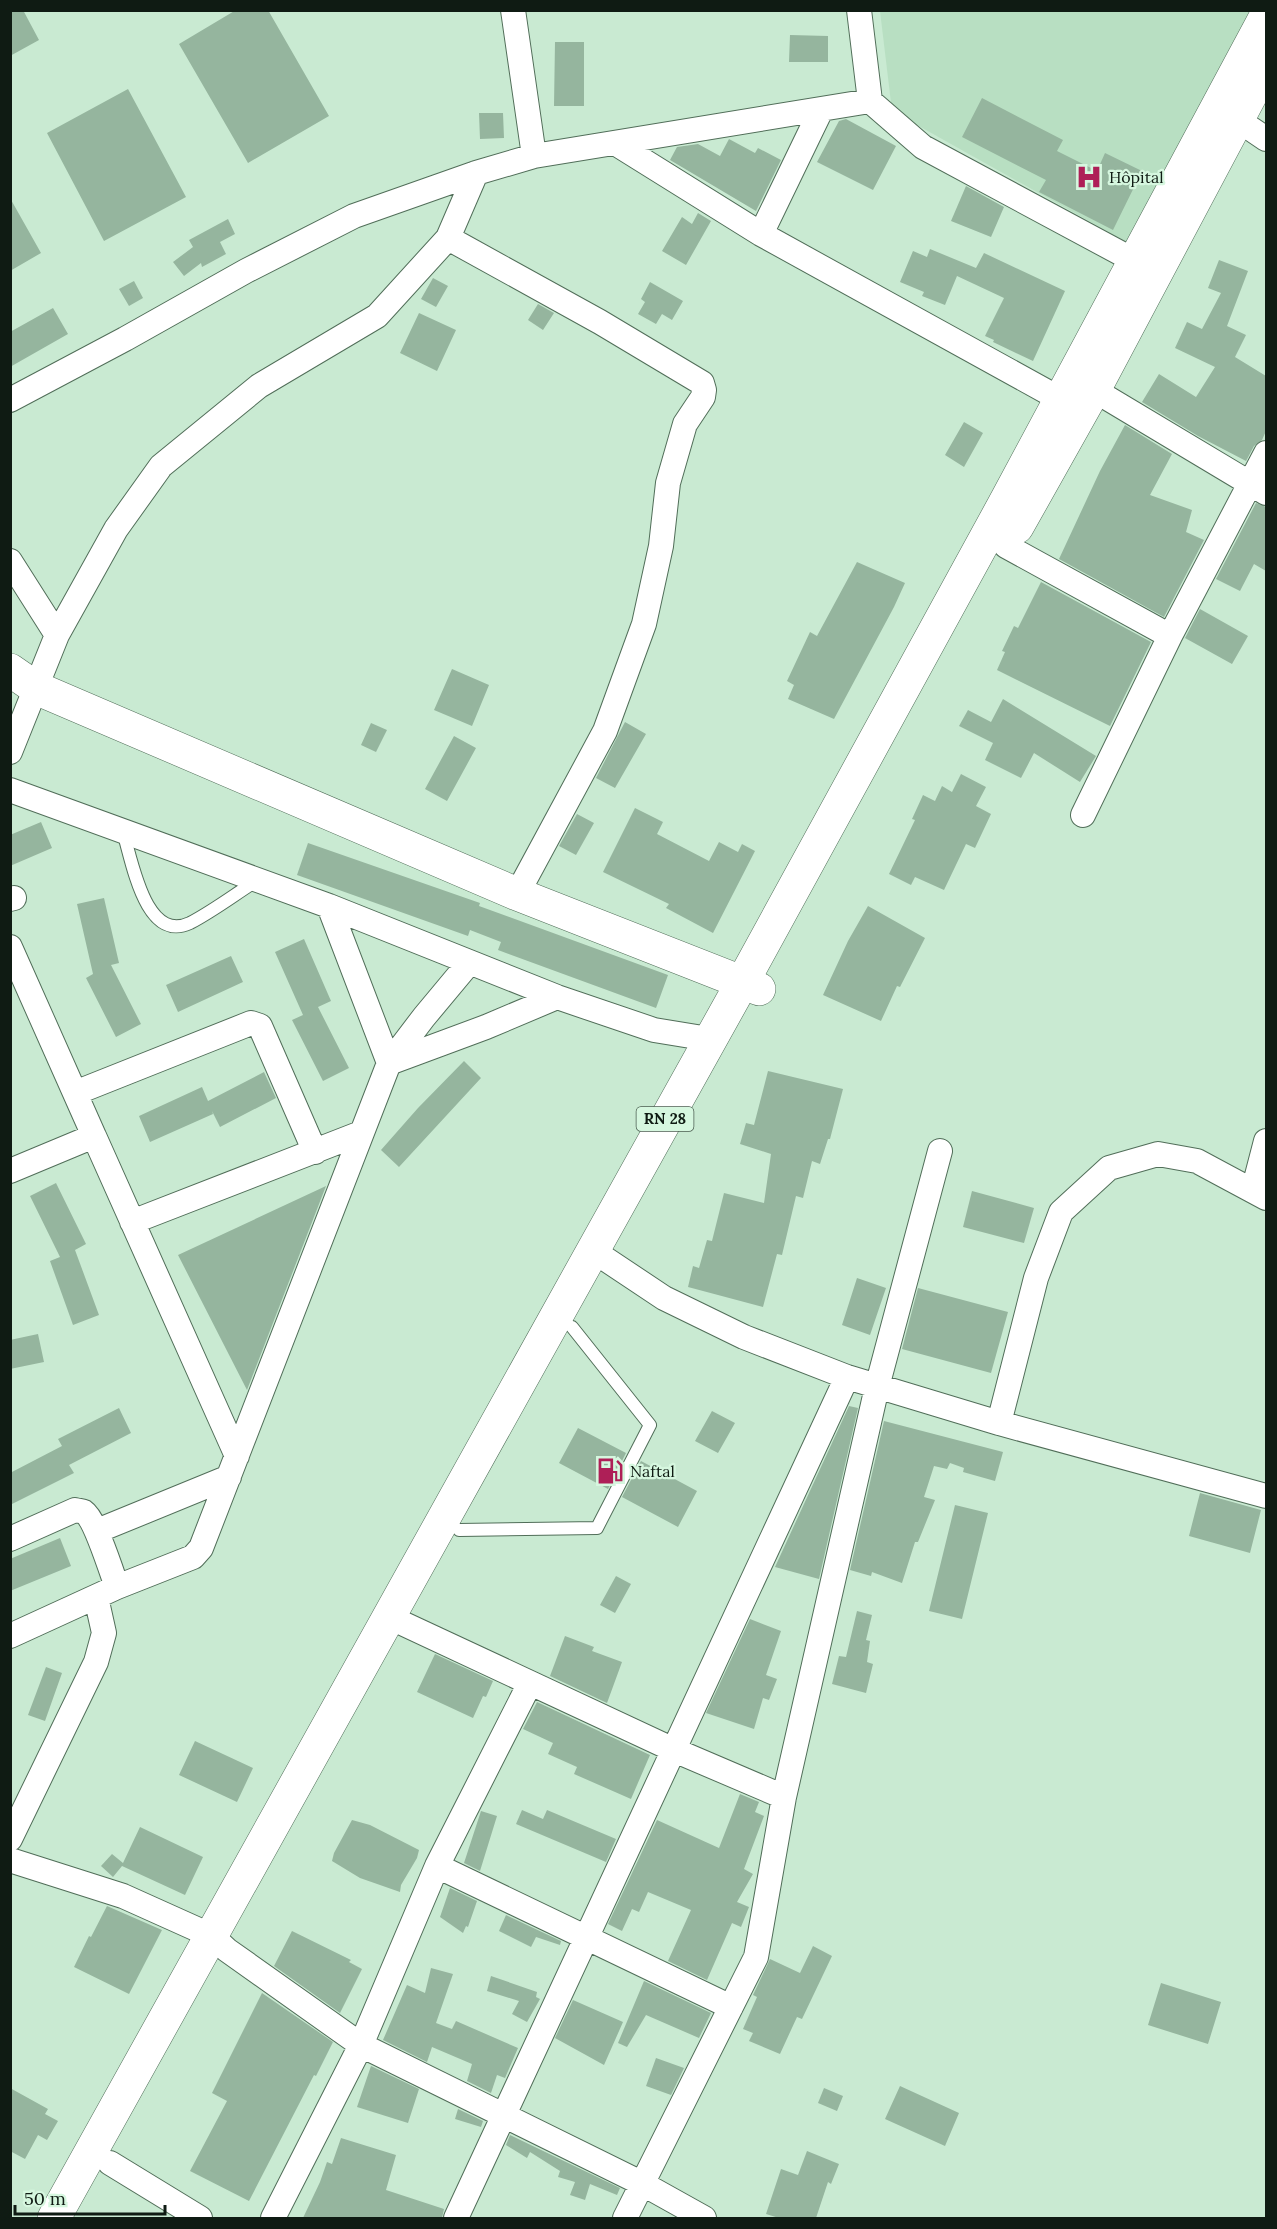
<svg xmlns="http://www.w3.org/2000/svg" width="1277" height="2229" font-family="Lora,serif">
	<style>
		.built { fill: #b8dfc2 }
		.building { fill: #95b59e }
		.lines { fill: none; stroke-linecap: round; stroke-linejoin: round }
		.lane-casing { stroke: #516e59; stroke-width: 14 }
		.street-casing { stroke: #516e59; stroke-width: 26 }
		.secondary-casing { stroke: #516e59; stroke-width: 34 }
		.primary-casing { stroke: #516e59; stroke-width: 34 }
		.lane { stroke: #fff; stroke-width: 12 }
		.street { stroke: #fff; stroke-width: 24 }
		.secondary { stroke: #fff; stroke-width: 33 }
		.primary { stroke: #fff; stroke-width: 33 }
		.labels { text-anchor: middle; stroke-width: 4.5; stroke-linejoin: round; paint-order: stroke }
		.shield { fill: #d6f7df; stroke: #4b5d50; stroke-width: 1.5 }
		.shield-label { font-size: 15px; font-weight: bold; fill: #0f1b13 }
		.poi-label { font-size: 16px; fill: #0f1b13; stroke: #d6f7df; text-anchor: start }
	</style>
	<rect width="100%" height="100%" fill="#c9ead2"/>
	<path class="built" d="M880,11H1260L1130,244L892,111Z"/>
	<path class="building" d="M10,10H23L39,40L10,56Z
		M236,10H268L329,116L248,163L179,44Z
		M790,35L828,36V62H789Z
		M555,42H584V106H554Z
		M128,89L186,197L104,241L47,133Z
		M982,98L1063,140L1057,151L1097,171L1105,153L1142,171L1113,230L1039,192L1046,180L962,137Z
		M479,113H503L504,138L480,139Z
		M846,119L896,146L873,190L817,162L839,121Z
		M729,139L755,153L758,148L781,160L756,211L670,160L677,147L698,144L720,156Z
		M966,186L1004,207L991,237L951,221Z
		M10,198L41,253L10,271Z
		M698,213L711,221L686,265L662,251L682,217L692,224Z
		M228,219L235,234L220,242L226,254L202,267L201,263L184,276L173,262L193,247L189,240Z
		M930,249L976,268L984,253L1065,291L1033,361L993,342L994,340L985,336L1004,298L957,276L945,305L922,296L924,292L900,282L913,251L927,257Z
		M1219,260L1248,271L1227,326L1246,335L1235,357L1266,376V431L1262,440L1254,446L1246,461L1198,436L1142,402L1159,374L1196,397L1215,367L1175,348L1187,322L1202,329L1221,293L1208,288Z
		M433,278L448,286L436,307L421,299Z
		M134,281L143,298L129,306L119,289Z
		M650,282L683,301L672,320L662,314L656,324L638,314L645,302L641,299Z
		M538,304L554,313L543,330L528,320Z
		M53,308L68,334L10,367V332Z
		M419,313L456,330L437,371L400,353Z
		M964,422L983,433L964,467L945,455Z
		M1125,425L1172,454L1150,495L1192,510L1186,532L1204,540L1164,617L1059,559L1100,471Z
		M1256,503L1266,507V571L1254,564L1240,591L1216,579Z
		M857,562L905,583L894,607L834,719L788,699L794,685L787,681L810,632L817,636Z
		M1041,582L1151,642L1110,726L997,670L1005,652L1002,651L1014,626L1018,628Z
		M1200,609L1248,636L1232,664L1185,638Z
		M452,669L489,685L472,726L434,710Z
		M1003,699L1096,756L1080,782L1034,753L1021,778L985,760L993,743L959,726L968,710L991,722Z
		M625,722L646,734L615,788L596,778Z
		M371,723L387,730L376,752L361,745Z
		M454,736L476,748L447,801L425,789Z
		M961,774L986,787L976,806L991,814L975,848L966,844L944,890L915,877L911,885L889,874L915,820L912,819L923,795L935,801L942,786L952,792Z
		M635,808L663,822L657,834L709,861L719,842L738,852L742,844L755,851L713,933L666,908L669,904L603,872Z
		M577,814L594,823L576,855L559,846Z
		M41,822L52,848L10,866V835Z
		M308,843L480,903L479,906L668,975L656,1008L498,950L501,942L470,930L468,936L297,875Z
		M104,898L119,963L111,965L141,1024L116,1037L86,978L93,974L77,904Z
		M868,906L925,938L900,987L897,986L881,1021L823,995L848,941Z
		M304,939L331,1001L318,1007L349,1068L323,1081L292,1020L303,1015L275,952Z
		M231,956L243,982L178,1012L166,985Z
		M464,1061L481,1078L399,1167L381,1150L418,1108Z
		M768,1071L843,1089L830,1139H828L820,1164L812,1161L803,1198L796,1196L782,1255L777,1254L763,1307L688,1287L693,1266L699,1268L707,1240L712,1241L724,1193L764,1203L771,1154L740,1144L746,1123L754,1125Z
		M264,1072L276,1098L220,1127L212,1111L213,1114L150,1142L139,1116L202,1087L208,1101Z
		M56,1183L86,1244L75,1250L99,1315L73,1325L50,1261L60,1257L30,1196Z
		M326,1186L247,1390L178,1255Z
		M972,1191L1034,1208L1024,1243L963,1227Z
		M857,1278L886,1288L870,1335L842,1325Z
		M918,1288L1008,1312L991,1373L902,1349Z
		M38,1334L44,1362L10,1369V1340Z
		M849,1406L858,1408L819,1579L775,1567Z
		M119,1408L131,1433L69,1465L74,1473L10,1505V1473L62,1446L58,1439Z
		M712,1411L735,1423L718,1453L695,1441Z
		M884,1421L1003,1452L995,1481L963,1472L964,1468L950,1463L947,1469L934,1466L924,1497L935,1500L918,1542H915L902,1583L872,1572L871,1576L850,1570Z
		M578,1428L626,1453L608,1489L559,1463Z
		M641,1461L697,1491L678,1527L622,1497Z
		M1200,1493L1261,1510L1250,1553L1189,1536Z
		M955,1505L988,1513L962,1619L929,1611Z
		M60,1538L71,1566L10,1591V1559Z
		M616,1576L631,1584L615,1613L600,1605Z
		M857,1611L872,1615L866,1640L870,1641L867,1662L873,1664L866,1693L832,1684L839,1656L846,1657Z
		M750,1619L781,1631L766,1675L777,1679L769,1700L763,1698L754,1729L706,1713Z
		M565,1636L594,1647L592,1651L622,1662L607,1703L550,1676Z
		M435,1654L493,1681L486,1697L483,1696L473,1718L417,1692Z
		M46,1667L62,1673L45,1721L28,1715Z
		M537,1702L650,1755L631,1799L574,1774L577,1767L548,1754L553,1743L523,1729Z
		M195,1741L253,1768L237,1802L179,1775Z
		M740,1794L759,1802L755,1812L764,1816L744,1869L753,1874L737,1902L749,1907L741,1927L732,1923L707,1980L668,1961L691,1910L648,1892L639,1912L632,1909L622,1931L608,1924L657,1820L719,1848Z
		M522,1810L543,1819L547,1810L616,1839L606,1862L516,1824Z
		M481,1811L497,1816L480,1871L464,1863Z
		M352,1820L370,1825L419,1850L417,1858L401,1885L400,1892L360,1878L332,1861L334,1853Z
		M140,1827L203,1857L185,1895L122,1866L113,1877L101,1866L112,1854L123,1863Z
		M450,1888L477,1901L468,1927L466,1926L463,1933L440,1917Z
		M107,1906L162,1930L129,1994L74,1967L89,1936L91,1937Z
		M506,1915L561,1941L560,1945L536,1937L531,1947L499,1931Z
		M292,1931L351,1960L349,1962L362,1969L340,2013L274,1966Z
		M813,1946L832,1956L802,2019L797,2017L780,2054L749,2041L753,2033L743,2029L757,1997L753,1995L770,1959L800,1973Z
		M431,1968L453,1974L436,2023L452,2029L456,2021L518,2048L505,2078L497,2075L491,2093L467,2081L472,2064L432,2047L427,2062L383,2040L407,1985L425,1993Z
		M491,1976L537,1992L536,1997L540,1999L527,2022L512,2014L519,2001L487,1991Z
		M644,1981L711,2013L699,2038L646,2015L627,2047L618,2043Z
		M1161,1983L1221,2002L1208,2044L1148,2025Z
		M262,1993L333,2042L316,2076L314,2075L249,2201L190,2171L227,2101L212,2093Z
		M573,2000L623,2022L604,2065L555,2038Z
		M656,2058L684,2068L671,2095L646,2086Z
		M371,2066L419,2089L408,2123L357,2107Z
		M900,2086L959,2113L945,2146L885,2119Z
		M10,2088L48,2109L45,2114L58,2121L47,2140L38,2135L25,2159L10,2151Z
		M824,2088L843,2096L837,2111L818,2103Z
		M458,2109L483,2121L481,2127L455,2119Z
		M510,2135L620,2188L617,2195L590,2184L585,2200L570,2195L575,2182L558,2177L560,2171L530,2152L527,2158L506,2145Z
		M341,2138L396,2155L386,2190L444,2209L442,2218H303L320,2182L327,2162L332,2164Z
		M807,2151L839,2164L831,2184L828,2182L816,2218H779L766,2214L781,2169L798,2175Z"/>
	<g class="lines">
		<g class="lane-casing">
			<path id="lane" d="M123,832C132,860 145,944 190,923C213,911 234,895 256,881
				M459,1530L597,1528L650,1425L572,1327"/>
		</g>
		<g class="street-casing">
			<path id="street" d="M513,10L534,156L870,101L923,147L1135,261
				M859,10L870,101
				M1238,120L1266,139
				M615,143L761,234L1060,399
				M761,234L821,110
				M448,238L600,322L702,383L704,390L703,397L685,424L668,483L661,546L644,624L605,731L517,894
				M1094,390L1266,493
				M10,400L125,339L246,271L354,216L476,173L534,156
				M1006,546L1170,636
				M10,561L57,635L10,752
				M57,635L116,529L161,466L259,386L377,316L448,238L476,173
				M10,790L329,906L557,997L654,1030L709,1039
				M1083,815L1170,636L1266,453
				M10,899L14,898
				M329,906L389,1063
				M10,947L94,1136
				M389,1063L424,1017L469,963
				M75,1093L251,1023L260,1026L315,1152
				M10,1171L94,1136L237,1456
				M1253,1191L1266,1141
				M132,1222L361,1133
				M592,1250L664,1298L744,1337L847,1377L999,1423L1266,1496
				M999,1423L1036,1278L1061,1212L1109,1168L1158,1154L1197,1161L1266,1198
				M97,1531L229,1477
				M10,1539L75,1510C78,1511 82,1511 84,1512C95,1519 112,1573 117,1587
				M389,1617L674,1750L784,1797
				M10,1636L117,1587L193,1557L201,1548L389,1063L486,1027L557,997
				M10,1839L96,1662L104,1633L96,1597
				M10,1860L123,1896L212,1936L227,1950L361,2045L643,2184L704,2218
				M437,1866L731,2007
				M110,2163L200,2218
				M273,2218L361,2045L437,1866L530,1683
				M456,2218L847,1377
				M625,2218L756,1957L784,1797L877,1387L940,1151"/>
		</g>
		<g class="secondary-casing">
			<path id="secondary" d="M10,670L36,688L517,894L759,989"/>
		</g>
		<g class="primary-casing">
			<path id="primary" d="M1017,527L1094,390L1266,66
				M54,2218L742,983L1007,499L1266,16"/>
		</g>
		<use href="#lane" class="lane"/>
		<use href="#street" class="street"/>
		<use href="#secondary" class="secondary"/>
		<use href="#primary" class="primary"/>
	</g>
	<defs>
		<g id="hospital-bare" transform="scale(2.07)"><path d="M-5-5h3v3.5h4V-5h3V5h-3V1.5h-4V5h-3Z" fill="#ae1f57" stroke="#d6f7df" stroke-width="2.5" paint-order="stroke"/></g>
		<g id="fuel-bare" transform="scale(2.07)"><path d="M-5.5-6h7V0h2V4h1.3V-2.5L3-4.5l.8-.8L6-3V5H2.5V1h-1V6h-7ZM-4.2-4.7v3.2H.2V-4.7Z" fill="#ae1f57" stroke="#d6f7df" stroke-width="2.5" paint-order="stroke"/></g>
	</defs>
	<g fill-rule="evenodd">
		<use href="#hospital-bare" x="1089" y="177"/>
		<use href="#fuel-bare" x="610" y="1471"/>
	</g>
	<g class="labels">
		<rect class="shield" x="636.5" y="1107" width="57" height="24" rx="4.5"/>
		<g class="shield-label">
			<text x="665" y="1124">RN 28</text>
		</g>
		<g class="poi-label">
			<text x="1109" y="183">Hôpital</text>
			<text x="630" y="1477">Naftal</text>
		</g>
	</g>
	<rect width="1277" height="2229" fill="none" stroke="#0f1b13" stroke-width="24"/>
	<path d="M15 2205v9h150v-9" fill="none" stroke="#0f1b13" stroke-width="3"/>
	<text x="24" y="2205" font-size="18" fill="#0f1b13" stroke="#d6f7df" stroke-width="4.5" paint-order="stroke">50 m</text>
</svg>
